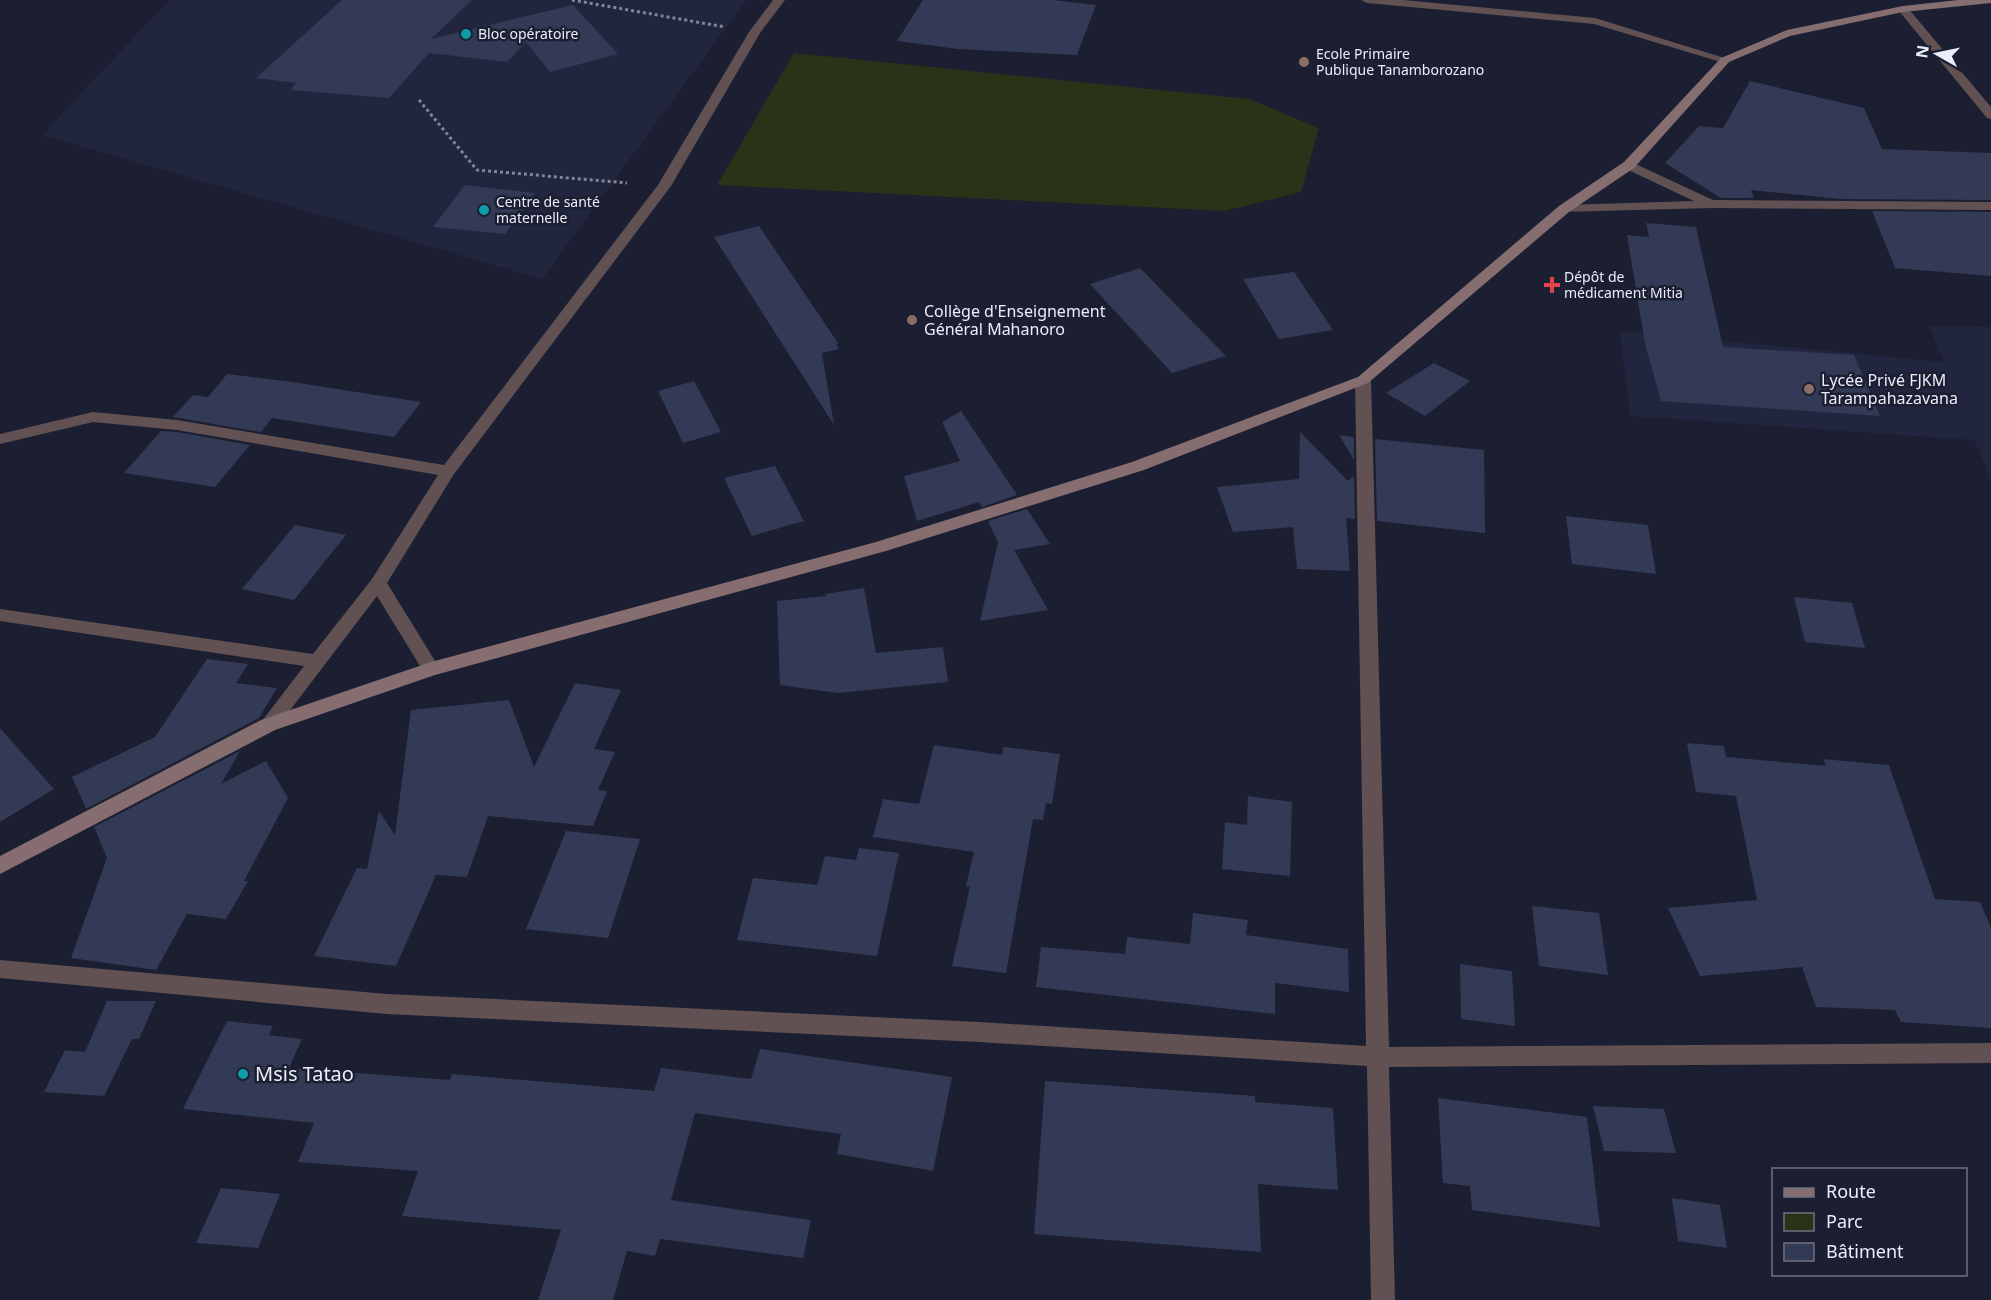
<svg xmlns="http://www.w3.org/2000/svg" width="1991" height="1300" font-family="'Noto Sans',sans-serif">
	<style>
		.built { fill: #21263e }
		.green { fill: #2a3317 }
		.building { fill: #333a55 }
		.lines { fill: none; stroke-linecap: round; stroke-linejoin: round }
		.path { stroke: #838696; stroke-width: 3; stroke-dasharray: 3 3; stroke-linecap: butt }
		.street { fill: #615153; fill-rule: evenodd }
		.secondary { fill: #866d70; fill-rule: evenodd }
		.culture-dot { fill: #0f9aa8; stroke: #1b1f31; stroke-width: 2 }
		.education-dot { fill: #8d6e63; stroke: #1b1f31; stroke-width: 2 }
		.health-dot { fill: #e0444e; stroke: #1b1f31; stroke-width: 2 }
		.labels { text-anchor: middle; stroke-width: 5; stroke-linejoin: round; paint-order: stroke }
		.far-poi-label { font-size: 14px; fill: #eaedfa; stroke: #1b1f31; text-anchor: start }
		.poi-label { font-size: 16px; fill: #eaedfa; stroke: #1b1f31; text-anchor: start }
		.near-poi-label { font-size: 20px; fill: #eaedfa; stroke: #1b1f31; text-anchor: start }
	</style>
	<rect width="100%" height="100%" fill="#1b1f31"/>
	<path class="built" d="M169,0H746L542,279L42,135Z
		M1929,326L1991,327V481L1974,440L1630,416L1620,331L1944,362Z"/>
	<path class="green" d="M794,53L1249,99L1319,128L1301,192L1224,211L717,185Z"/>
	<path class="building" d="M342,0H472L431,39L573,5L618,54L550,72L526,42L507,62L429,53L389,98L290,90L296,83L256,78Z
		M923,0H1052L1096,5L1077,55L958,49L897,41Z
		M1750,81L1864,108L1882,149L1991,153V200L1841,199L1751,190L1754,198H1721L1665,163L1699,126L1723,128Z
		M465,185L535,193L505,234L433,227Z
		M1872,211L1991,212V276L1895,268Z
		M1646,223L1696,227L1723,347L1854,355L1880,416L1661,401L1645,344L1627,235L1649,237Z
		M759,226L838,343L836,344L839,349L822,353L834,425L714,237Z
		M1140,268L1226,356L1172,373L1090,284Z
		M1294,272L1333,330L1279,339L1243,279Z
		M1434,363L1470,381L1425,416L1386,393Z
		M227,374L292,382L421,402L394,437L272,418L261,432L173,417L193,395L208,397Z
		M694,381L721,432L683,443L658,391Z
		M961,411L1017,495L982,507L979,502L917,521L904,476L960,461L942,422Z
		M161,431L177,432L250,445L215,487L124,473Z
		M1300,432L1348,481L1354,476L1355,519L1346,518L1350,571L1297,569L1293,527L1233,532L1217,487L1299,479Z
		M1339,435L1354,437V460Z
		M1375,439L1484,450L1485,533L1377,521Z
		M775,466L804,521L752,536L724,478Z
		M1027,509L1050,544L1014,550L1048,610L980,621L998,542L988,521Z
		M1566,516L1648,525L1656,574L1572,564Z
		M295,525L346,535L294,600L242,589Z
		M864,588L876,653L943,647L948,682L838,693L780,685L777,601L826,596L825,594Z
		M1794,597L1852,603L1865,648L1805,642Z
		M207,659L248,664L236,683L277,688L259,718L86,809L72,777L155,737Z
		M575,683L621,690L594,749L615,752L598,790L607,791L593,826L488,816L467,877L436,875L396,966L314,956L357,868L367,869L379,811L395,835L411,710L509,700L534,767Z
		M0,728L54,789L0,822Z
		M1687,743L1724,746L1726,757L1826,766L1823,759L1889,765L1935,899L1980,902L1991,928V1028L1901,1022L1895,1010L1816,1007L1802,967L1700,976L1668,908L1757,900L1736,796L1696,792Z
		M934,745L1002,755L1003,747L1060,754L1052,804L1046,803L1043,820L1033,819L1006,973L952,966L970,887L966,886L974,852L873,837L883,799L919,804Z
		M240,751L221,784L266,761L288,798L244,881H248L226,919L187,914L156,970L71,958L107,858L94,827Z
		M1248,796L1292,802L1290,876L1222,869L1225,822L1247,825Z
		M566,831L640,839L608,938L526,929Z
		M859,848L899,853L877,956L737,940L753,878L817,885L825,856L856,860Z
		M1532,906L1599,913L1608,975L1539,966Z
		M1193,913L1248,920L1246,935L1348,949L1349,992L1275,983V1014L1036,987L1041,947L1125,954L1127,937L1190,944Z
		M1460,964L1512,971L1515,1026L1461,1019Z
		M107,1001H156L139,1039H132L104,1096L44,1092L65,1050L85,1052Z
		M227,1021L273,1026L269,1035L302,1039L289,1068L450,1080L452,1074L654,1091L661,1068L751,1079L760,1049L952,1077L933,1171L837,1154L841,1134L695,1113L671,1200L811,1220L803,1258L660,1239L655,1256L627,1251L613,1300H538L561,1230L402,1216L418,1171L298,1162L314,1123L183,1109Z
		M1045,1081L1255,1096V1102L1333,1108L1338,1190L1258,1184L1261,1252L1034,1234Z
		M1438,1098L1587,1117L1600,1227L1472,1210L1470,1186L1443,1183Z
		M1593,1106L1664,1109L1676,1153L1604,1151Z
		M221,1188L280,1194L258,1248L196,1243Z
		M1672,1198L1720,1205L1727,1248L1678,1241Z"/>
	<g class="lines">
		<path class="path" d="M572,0L725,27
			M419,100L477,170L627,183"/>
		<path class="street" d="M773,0H785L760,33L671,186L454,474L387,583L440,669L437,674H425L377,596L275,730L268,732L261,730L259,725L304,666L0,621V609L313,654L372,579L438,475L177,430L93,422L0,444V434L93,412L177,420L444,465L658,185L749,32Z
			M1361,0H1403L1595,18L1731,60L1721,62L1594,24L1367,3Z
			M1899,7H1907L1991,107V119L1987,118L1899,11Z
			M1629,161L1713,200L1991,202V210L1713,208L1559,212L1557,209L1564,205L1694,201L1624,168L1623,165Z
			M1363,375L1371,380L1389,1047L1991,1043V1063L1389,1067L1395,1300H1371L1367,1066L979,1042L387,1014L0,978V960L387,994L979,1022L1366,1046L1355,380Z"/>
		<path class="secondary" d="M1958,0H1991V3L1903,12L1790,36L1729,62L1634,168L1569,212L1368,383L1144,470L886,551L435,675L275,730L0,874V856L261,720L431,662L876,542L1132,462L1358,377L1559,206L1624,162L1721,58L1787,30L1903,6Z"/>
	</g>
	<g class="culture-dot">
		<circle cx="466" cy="34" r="6"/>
		<circle cx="484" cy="210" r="6"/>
		<circle cx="243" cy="1074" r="6"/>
	</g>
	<g class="education-dot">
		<circle cx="1304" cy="62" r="6"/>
		<circle cx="912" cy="320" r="6"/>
		<circle cx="1809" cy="389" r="6"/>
	</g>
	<path class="health-dot" d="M1549 276h6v6h6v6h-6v6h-6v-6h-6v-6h6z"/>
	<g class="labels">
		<g class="far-poi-label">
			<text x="478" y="39">Bloc opératoire</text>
			<text x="1316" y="59">Ecole Primaire<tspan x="1316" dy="16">Publique Tanamborozano</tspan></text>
			<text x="496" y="207">Centre de santé<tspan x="496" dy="16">maternelle</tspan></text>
			<text x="1564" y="282">Dépôt de<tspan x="1564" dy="16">médicament Mitia</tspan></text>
		</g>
		<g class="poi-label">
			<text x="924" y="317">Collège d'Enseignement<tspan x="924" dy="18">Général Mahanoro</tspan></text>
			<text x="1821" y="386">Lycée Privé FJKM<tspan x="1821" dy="18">Tarampahazavana</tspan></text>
		</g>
		<g class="near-poi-label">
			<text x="255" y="1081">Msis Tatao</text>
		</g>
	</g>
	<rect x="1772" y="1168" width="195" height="108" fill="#1b1f31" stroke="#6e7181" stroke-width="1.5"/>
	<rect x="1784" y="1188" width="30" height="9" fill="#866d70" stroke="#6e7181" stroke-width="1.5"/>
	<text x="1826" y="1198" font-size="18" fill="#eaedfa">Route</text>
	<rect x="1784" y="1213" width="30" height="18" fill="#2a3317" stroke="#6e7181" stroke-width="1.5"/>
	<text x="1826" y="1228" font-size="18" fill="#eaedfa">Parc</text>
	<rect x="1784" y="1243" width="30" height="18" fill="#333a55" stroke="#6e7181" stroke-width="1.5"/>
	<text x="1826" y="1258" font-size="18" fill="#eaedfa">Bâtiment</text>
	<g transform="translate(1937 54) rotate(279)" stroke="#1b1f31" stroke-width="4.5" paint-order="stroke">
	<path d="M0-4.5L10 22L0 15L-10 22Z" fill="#eaedfa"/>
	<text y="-9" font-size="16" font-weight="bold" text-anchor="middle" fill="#eaedfa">N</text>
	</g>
</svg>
